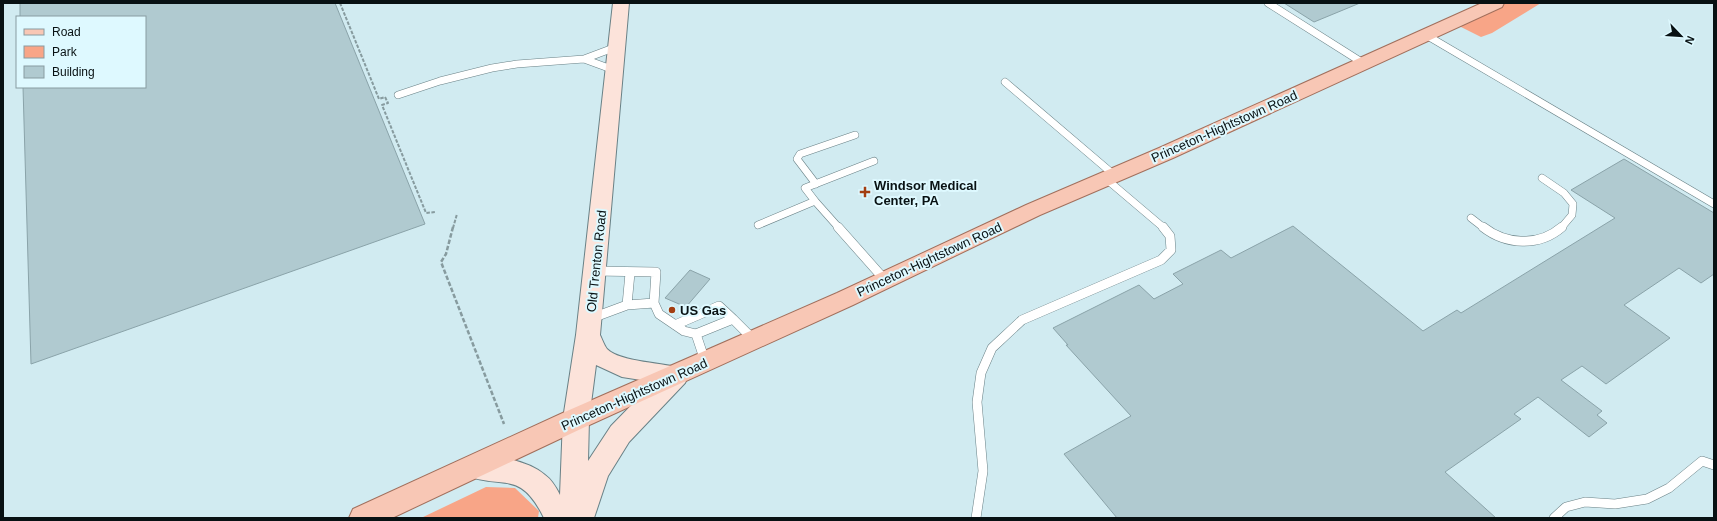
<svg xmlns="http://www.w3.org/2000/svg" width="1717" height="521" font-family="Helvetica,sans-serif">
	<style>
		.green { fill: #f8a587 }
		.building { fill: #b0cad0; stroke: #8aa3a9 }
		.lines { fill: none; stroke-linecap: round; stroke-linejoin: round }
		.lane-far1-casing { stroke: #698186; stroke-width: 8 }
		.lane-casing { stroke: #698186; stroke-width: 10 }
		.secondary-casing { stroke: #698186; stroke-width: 2 }
		.primary-casing { stroke: #a16f5c; stroke-width: 2 }
		.path-far1 { stroke: #879b9f; stroke-width: 2; stroke-dasharray: 3.5 1.5; stroke-linecap: butt }
		.path { stroke: #879b9f; stroke-width: 2.5; stroke-dasharray: 4.5 2; stroke-linecap: butt }
		.lane-far1 { stroke: #fff; stroke-width: 7 }
		.lane { stroke: #fff; stroke-width: 9 }
		.secondary { fill: #fce3da; fill-rule: evenodd }
		.primary { fill: #f8c7b5; fill-rule: evenodd }
		.poi-dot { fill: #a33e11; stroke: #def9ff; stroke-width: 1.5 }
		.labels { text-anchor: middle; stroke-width: 4; stroke-linejoin: round; paint-order: stroke }
		.street-label { font-size: 13px; fill: #081113; stroke: #def9ff }
		.poi-label { font-size: 13px; font-weight: bold; fill: #081113; stroke: #def9ff; text-anchor: start }
	</style>
	<rect width="100%" height="100%" fill="#d1ebf1"/>
	<path class="green" d="M1496,3H1541L1492,33L1481,37L1453,23Z
		M486,487L515,488L539,511L538,518H421Z"/>
	<path class="building" d="M20,3H335L425,224L31,364L23,87H145V17H20Z
		M1284,3H1360L1314,22Z
		M1624,159L1714,213V274L1701,283L1679,268L1624,305L1670,338L1645,356L1606,384L1582,366L1561,380L1602,411L1597,415L1607,423L1589,437L1538,397L1514,414L1521,419L1445,472L1496,518H1117L1064,454L1131,416L1066,345H1068L1053,328L1139,285L1154,299L1183,284L1173,274L1221,250L1231,258L1293,226L1423,331L1457,310L1461,313L1615,218L1571,190Z
		M690,270L710,279L686,307L665,298Z"/>
	<g class="lines">
		<g class="lane-far1-casing">
			<path id="lane-far1" d="M1268,3L1363,63
				M1426,35L1714,204
				M584,59L614,70
				M1005,82L1113,174
				M398,95L440,81L492,68L517,64L584,59L616,47
				M1105,178L1164,228
				M1542,178L1564,193L1573,204L1572,215L1561,228
				M816,184L797,159L800,154L855,135
				M815,201L805,188L874,161
				M1471,218L1484,228
				M758,225L815,201L839,228"/>
		</g>
		<g class="lane-casing">
			<path id="lane" d="M838,227L885,280
				M1483,227C1506,245 1539,247 1562,227
				M595,271L656,272L654,303L659,314L684,331L696,334L733,319L754,340
				M627,305L654,303
				M592,318L627,305L630,273
				M675,325L719,306L733,319
				M696,334L705,361
				M976,518L983,471L977,402L981,373L992,348L1022,320L1161,260L1171,250L1170,236L1163,227
				M1554,518L1566,507L1585,502L1615,504L1647,499L1669,488L1702,461L1714,465"/>
		</g>
		<g class="secondary-casing">
			<path id="secondary" d="M613,3H629L600,335C602,339 604,345 607,349C619,362 666,363 685,369L688,376L685,383L629,442L608,476L594,518H544C520,469 504,490 465,475L461,467L465,459C485,451 528,460 545,475C552,480 556,487 560,495L563,419L576,335ZM596,365L622,377L654,382L611,426L588,461L589,419Z"/>
		</g>
		<g class="primary-casing">
			<path id="primary" d="M1482,3H1504L1502,7L1173,158L1040,215L853,305L585,427L392,518H349L353,509L567,411L837,293L1026,205L1159,148Z"/>
		</g>
		<path class="path-far1" d="M340,3L379,99L385,97L388,103L382,105L426,213L435,212
			M453,228L457,214"/>
		<path class="path" d="M453,227L446,254L441,262L504,424"/>
		<use href="#lane-far1" class="lane-far1"/>
		<use href="#lane" class="lane"/>
		<use href="#secondary" class="secondary"/>
		<use href="#primary" class="primary"/>
	</g>
	<g class="poi-dot">
		<path d="M863 186h4v4h4v4h-4v4h-4v-4h-4v-4h4z"/>
		<circle cx="672" cy="310" r="4"/>
	</g>
	<g class="labels">
		<g class="street-label">
			<text transform="translate(1224 126) rotate(-24)" y="5">Princeton-Hightstown Road</text>
			<text transform="translate(929 259) rotate(-25)" y="5">Princeton-Hightstown Road</text>
			<text transform="translate(596 261) rotate(-84)" y="5">Old Trenton Road</text>
			<text transform="translate(634 394) rotate(-24)" y="5">Princeton-Hightstown Road</text>
		</g>
		<g class="poi-label">
			<text x="874" y="190">Windsor Medical<tspan x="874" dy="15">Center, PA</tspan></text>
			<text x="680" y="315">US Gas</text>
		</g>
	</g>
	<rect width="1717" height="521" fill="none" stroke="#081113" stroke-width="8"/>
	<rect x="16" y="16" width="130" height="72" fill="#def9ff" stroke="#889ca1"/>
	<rect x="24" y="29" width="20" height="6" fill="#f8c7b5" stroke="#889ca1"/>
	<text x="52" y="36" font-size="12" fill="#081113">Road</text>
	<rect x="24" y="46" width="20" height="12" fill="#f8a587" stroke="#889ca1"/>
	<text x="52" y="56" font-size="12" fill="#081113">Park</text>
	<rect x="24" y="66" width="20" height="12" fill="#b0cad0" stroke="#889ca1"/>
	<text x="52" y="76" font-size="12" fill="#081113">Building</text>
	<g transform="translate(1681 36) rotate(115)" stroke="#def9ff" stroke-width="3" paint-order="stroke">
	<path d="M0-3L7 15L0 10L-7 15Z" fill="#081113"/>
	<text y="-6" font-size="11" font-weight="bold" text-anchor="middle" fill="#081113">N</text>
	</g>
</svg>
